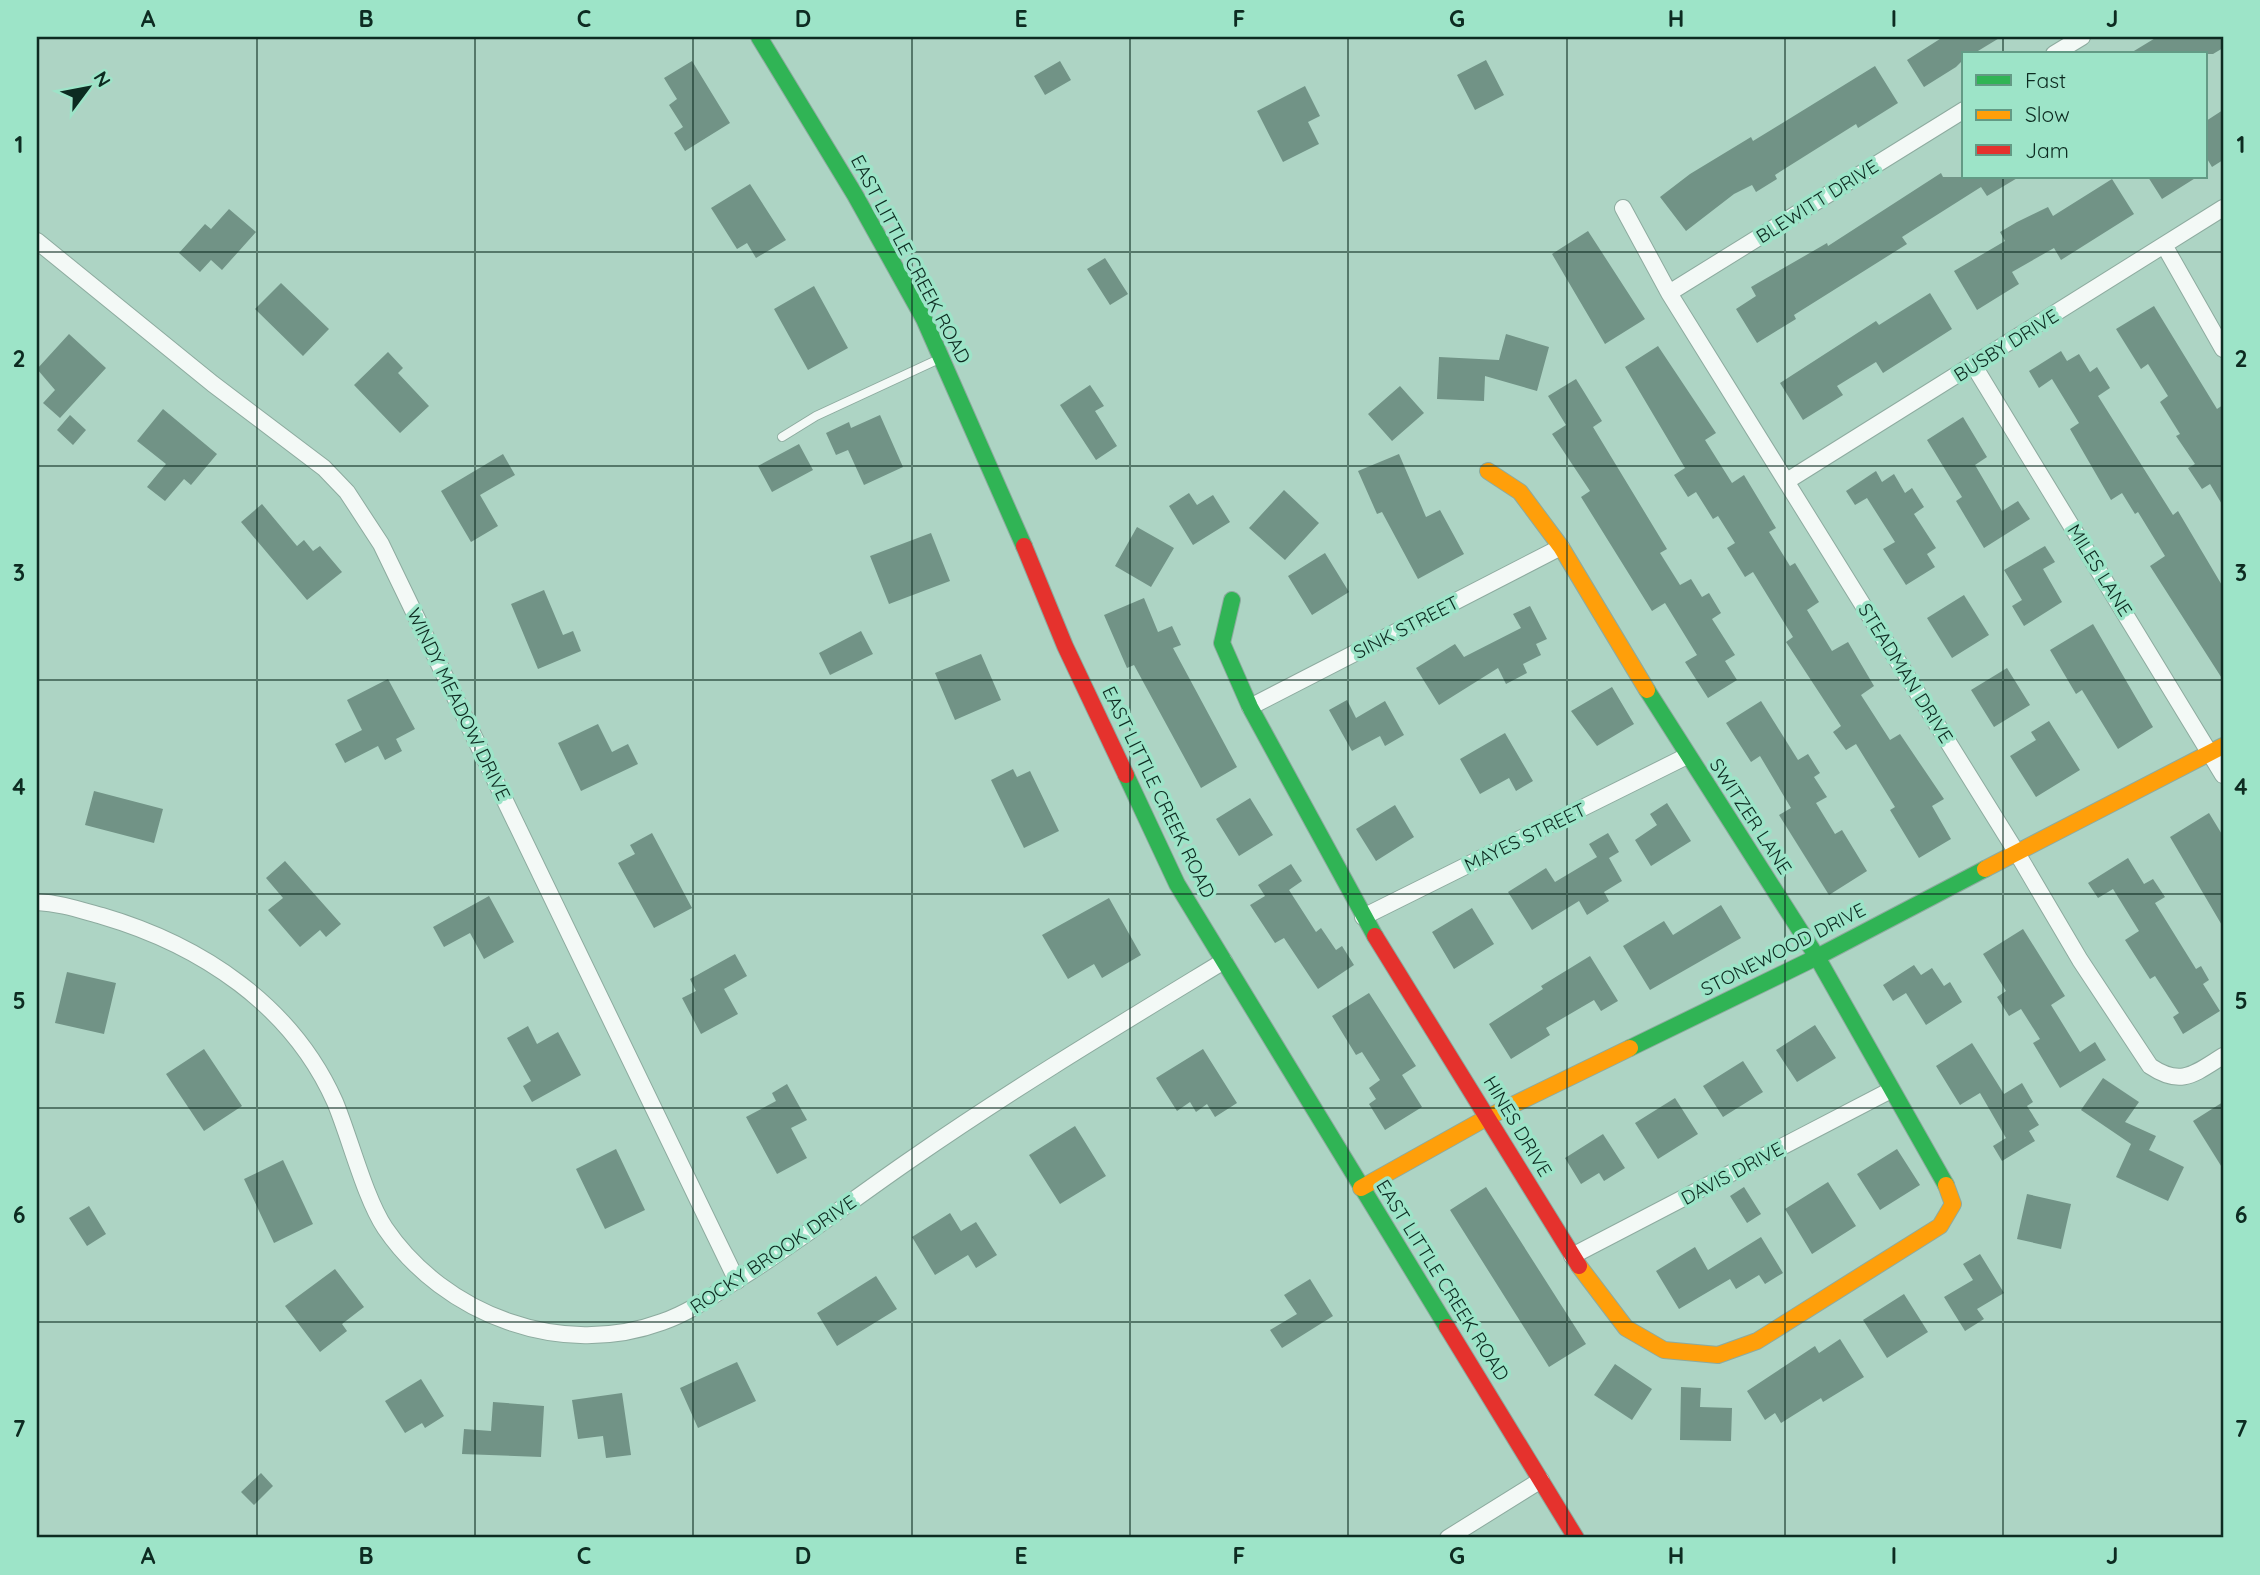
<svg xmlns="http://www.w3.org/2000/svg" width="2260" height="1575" font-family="Quicksand,sans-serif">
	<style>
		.building { fill: #719386 }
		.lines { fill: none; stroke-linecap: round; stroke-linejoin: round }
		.lane-casing { stroke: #8dab9f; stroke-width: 10 }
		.street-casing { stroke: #8dab9f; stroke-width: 18 }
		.fast-casing { stroke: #8dab9f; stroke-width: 18 }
		.slow-casing { stroke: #8dab9f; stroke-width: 18 }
		.jam-casing { stroke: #8dab9f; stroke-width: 18 }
		.lane { stroke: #f3f9f6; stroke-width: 8 }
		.street { stroke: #f3f9f6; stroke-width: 16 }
		.fast { stroke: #30b455; stroke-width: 16 }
		.slow { stroke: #ff9f0a; stroke-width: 16 }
		.jam { stroke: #e5322d; stroke-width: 16 }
		.grid { fill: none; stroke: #0d2b21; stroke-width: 2; stroke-opacity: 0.55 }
		.labels { text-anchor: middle; stroke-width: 7; stroke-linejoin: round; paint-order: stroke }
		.street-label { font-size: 19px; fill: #0d2b21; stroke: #9de4c8 }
		.neatline { fill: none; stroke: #0d2b21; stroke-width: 2.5 }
		.grid-label { font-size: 23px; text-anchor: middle; font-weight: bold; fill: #0d2b21 }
	</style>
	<rect width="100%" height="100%" fill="#add4c4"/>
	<path class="building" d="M1943,37H2001L1973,54H1964V59L1956,67L1924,87L1907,60Z
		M2157,37H2223V48L2213,54H2129Z
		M1486,60L1504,95L1475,110L1457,75Z
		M692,61L730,123L685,151L674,133L683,127L669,105L677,99L664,78Z
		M1060,61L1071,80L1045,95L1034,76Z
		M1875,66L1898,103L1858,128L1856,124L1775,175L1777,179L1756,192L1752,185L1734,194L1686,231L1660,197L1690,174L1751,137L1753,141Z
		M1305,86L1320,116L1308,122L1319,144L1283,162L1257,111Z
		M2223,110V160L2212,167L2206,157V121Z
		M1941,173L1943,177H2019L1987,196L1981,187L1902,237L1907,244L1794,315L1796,319L1757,343L1736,309L1756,296L1751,287L1827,243L1828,246Z
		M2148,177H2197L2162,199Z
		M2112,179L2134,214L2061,260L2054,248L2012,272L2019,284L1977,310L1954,271L2005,241L2000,232L2017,222L2048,207L2053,216Z
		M750,184L786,240L756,258L747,243L737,249L711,208Z
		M229,209L256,232L222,270L211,260L200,272L179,253L205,224L211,229Z
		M1588,231L1645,319L1605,344L1552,254Z
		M1105,258L1128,294L1110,305L1087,269Z
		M281,283L329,329L303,356L255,309Z
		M814,286L848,348L808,370L774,309Z
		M1930,293L1952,329L1883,373L1876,362L1837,386L1843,395L1803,420L1780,383L1876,321L1879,325Z
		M2154,306L2217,409L2223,405V506L2210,484L2202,489L2188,468L2195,464L2176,436L2180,434L2160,402L2168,396L2148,364L2141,369L2116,329Z
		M69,334L106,368L60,418L43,403L55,390L37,369Z
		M1506,334L1549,347L1537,391L1485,376L1484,401L1437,399L1439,357L1499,360Z
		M1658,346L1716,433L1705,440L1732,483L1744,475L1776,528L1769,532L1790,566L1795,563L1819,602L1807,610L1832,651L1848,642L1874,686L1861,695L1890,740L1900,734L1944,799L1932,806L1951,839L1919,858L1890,810L1895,807L1856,744L1846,750L1833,732L1841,726L1786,642L1793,637L1753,572L1745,577L1727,548L1735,543L1718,516L1713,519L1696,492L1688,497L1674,475L1685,468L1625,367Z
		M2061,351L2067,361L2079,354L2090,372L2097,367L2110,388L2098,396L2173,515L2178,511L2223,587V680L2150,566L2165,556L2138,512L2135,514L2122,493L2111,500L2070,429L2079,423L2052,379L2039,388L2029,371Z
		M388,352L403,368L398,373L429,406L400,433L354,385Z
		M1576,379L1602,421L1593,427L1667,549L1660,553L1680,585L1691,579L1702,597L1709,593L1721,613L1712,619L1735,655L1725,661L1737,680L1708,698L1685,662L1697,655L1665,603L1652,611L1581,497L1590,491L1552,434L1566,425L1548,396Z
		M1090,385L1104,406L1095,411L1117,446L1096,460L1060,405Z
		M1400,386L1424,413L1392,441L1368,414Z
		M163,409L217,454L191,485L184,479L165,501L147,487L166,464L137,441Z
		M70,415L86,430L73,445L57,430Z
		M880,415L903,467L864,485L848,450L836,455L826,433L849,422L851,428Z
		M1963,417L1987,457L1975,465L2002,511L2018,501L2030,519L1984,548L1956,501L1962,497L1927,440Z
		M799,444L813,470L772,492L758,466Z
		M503,454L515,475L480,495L498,526L471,542L441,491Z
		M1399,454L1426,517L1440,510L1464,554L1418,579L1382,512L1377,514L1358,471Z
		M1876,471L1882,482L1894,474L1905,493L1912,488L1924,507L1914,514L1936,548L1927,554L1935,567L1906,585L1883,549L1895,542L1867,498L1855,505L1846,491Z
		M1284,490L1319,523L1285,560L1249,528Z
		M1189,493L1197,505L1213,495L1230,522L1193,545L1169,506Z
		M262,504L297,546L304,540L313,551L320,546L342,572L307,600L241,522Z
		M1137,527L1174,548L1151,587L1115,566Z
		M931,533L950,581L889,604L870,556Z
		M2045,546L2055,562L2043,569L2062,602L2024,626L2012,606L2022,600L2004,570Z
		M1325,553L1349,592L1312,615L1288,576Z
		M544,590L563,635L573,631L581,651L538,669L511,604Z
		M1964,595L1989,635L1952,658L1927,618Z
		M1144,598L1158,632L1172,626L1181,645L1173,648L1237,767L1201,788L1134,665L1127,668L1104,615Z
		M1530,606L1547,639L1536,644L1541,655L1523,664L1527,673L1506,684L1498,668L1439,705L1416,668L1455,644L1464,657L1521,628L1513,614Z
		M2093,624L2153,727L2118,749L2082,690L2076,694L2050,650Z
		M861,631L873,654L830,675L819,653Z
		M981,654L1001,700L955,720L935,673Z
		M2007,668L2030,705L1994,727L1971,690Z
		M388,679L415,729L396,739L402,751L385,760L378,746L345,763L335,744L362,730L347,700Z
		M1612,687L1634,724L1597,746L1571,711Z
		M1347,700L1356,718L1385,701L1404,735L1385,746L1380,736L1352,751L1329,710Z
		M1761,701L1798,760L1808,754L1820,773L1814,777L1827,797L1816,803L1835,834L1842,830L1867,871L1829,895L1779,815L1791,808L1760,756L1751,762L1726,723Z
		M2049,721L2080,770L2036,797L2010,756L2036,740L2031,732Z
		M598,724L612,752L628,744L638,764L581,791L558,743Z
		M1505,733L1533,781L1516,791L1509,778L1480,794L1460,759Z
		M1013,769L1017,777L1030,771L1059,831L1024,848L991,780Z
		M94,791L163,809L154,843L85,825Z
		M1250,798L1273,835L1239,856L1216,819Z
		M1667,803L1691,841L1651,866L1635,840L1657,825L1650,814Z
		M1395,805L1414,837L1376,861L1356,829Z
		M2209,813L2223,836V927L2170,837Z
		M652,833L692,908L654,928L618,863L635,854L630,845Z
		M1608,833L1619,852L1609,858L1622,881L1604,892L1609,901L1587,915L1579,901L1532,930L1508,892L1546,868L1555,882L1597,857L1589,844Z
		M2128,858L2144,884L2153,879L2165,897L2155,903L2196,969L2201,966L2209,980L2203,984L2220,1011L2183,1034L2173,1017L2179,1013L2155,976L2150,979L2125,940L2139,931L2113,889L2098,898L2088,883Z
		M285,861L341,924L326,937L320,930L300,947L268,910L283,898L266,878Z
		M1291,864L1302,881L1289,890L1316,932L1321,928L1336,950L1342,946L1354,965L1318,989L1284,938L1275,943L1250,905L1265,896L1258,885Z
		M489,896L514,942L484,959L470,933L444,947L433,927Z
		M1109,898L1141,955L1102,978L1094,964L1068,979L1042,935Z
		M1721,905L1741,938L1650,990L1623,946L1664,921L1673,935Z
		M1472,908L1494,944L1454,969L1432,932Z
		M2023,929L2065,996L2051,1005L2080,1052L2095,1042L2106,1060L2060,1088L2033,1043L2040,1039L2021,1009L2009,1016L1997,997L2006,991L1983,954Z
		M735,954L747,976L724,989L738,1014L701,1034L682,998L696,991L690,979Z
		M1590,956L1618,1001L1601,1011L1594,1000L1546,1028L1550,1035L1511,1059L1489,1024L1543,989L1541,986Z
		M1914,965L1921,975L1932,968L1944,986L1950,982L1962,1002L1926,1025L1906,993L1893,1001L1883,985Z
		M67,972L116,983L104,1034L55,1023Z
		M1369,993L1416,1066L1402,1075L1422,1107L1385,1130L1369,1104L1376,1099L1369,1088L1380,1080L1362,1052L1356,1055L1332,1016Z
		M1815,1025L1836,1058L1797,1082L1776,1050Z
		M528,1026L537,1044L558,1032L581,1075L532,1102L523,1086L531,1081L507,1038Z
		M1972,1043L2004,1094L2022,1083L2033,1102L2027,1106L2039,1125L2029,1131L2035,1141L2002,1161L1993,1146L2006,1138L1980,1093L1960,1105L1936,1066Z
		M204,1049L242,1106L204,1131L166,1074Z
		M1203,1049L1237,1103L1215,1117L1207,1104L1196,1112L1190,1102L1177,1111L1156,1078Z
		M1743,1061L1763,1092L1723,1117L1703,1086Z
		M2103,1078L2139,1102L2125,1122L2156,1136L2149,1150L2184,1167L2168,1201L2116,1177L2131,1144L2081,1110Z
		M787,1084L807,1120L791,1128L807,1158L777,1174L746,1117L776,1101L772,1093Z
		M1675,1098L1698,1134L1658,1159L1635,1123Z
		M2223,1102V1169L2193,1121Z
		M1075,1126L1106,1176L1060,1204L1029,1155Z
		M1603,1134L1625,1168L1604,1181L1599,1173L1581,1184L1565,1158Z
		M616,1149L645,1210L605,1229L576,1169Z
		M1897,1149L1920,1185L1880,1210L1857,1174Z
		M283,1160L313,1224L274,1243L244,1179Z
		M1828,1182L1856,1226L1812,1254L1785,1209Z
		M1486,1187L1586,1344L1549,1367L1450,1210Z
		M1744,1187L1761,1214L1747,1223L1730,1196Z
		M2027,1194L2071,1204L2061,1249L2017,1239Z
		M89,1206L106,1234L87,1246L69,1218Z
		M950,1213L961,1231L976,1222L997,1255L976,1268L968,1255L935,1275L912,1237Z
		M1761,1237L1783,1273L1765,1284L1759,1275L1736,1289L1730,1279L1679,1309L1656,1271L1695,1247L1708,1270Z
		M1980,1254L2004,1293L1977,1309L1984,1319L1965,1331L1944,1297L1973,1280L1963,1264Z
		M335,1269L364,1307L342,1324L347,1331L320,1352L285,1306Z
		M876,1276L897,1309L837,1346L817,1313Z
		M1310,1279L1333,1316L1282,1348L1270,1330L1297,1314L1284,1295Z
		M1904,1294L1928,1332L1887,1358L1863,1320Z
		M1840,1339L1864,1377L1823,1402L1821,1398L1781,1423L1775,1413L1765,1420L1747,1391L1815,1346L1819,1353Z
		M737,1362L756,1401L698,1428L680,1388Z
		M1615,1364L1652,1389L1632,1420L1594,1395Z
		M421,1379L444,1416L425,1428L422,1423L405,1433L385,1401Z
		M1681,1387L1701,1388L1700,1407L1732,1408L1731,1441L1680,1440Z
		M622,1393L631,1455L606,1458L603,1436L578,1439L572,1400Z
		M493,1402L544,1406L541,1457L462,1454L464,1429L491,1431Z
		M261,1473L273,1486L254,1505L241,1492Z"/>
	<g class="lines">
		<g class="lane-casing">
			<path id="lane" d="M782,437L816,416L939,359"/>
		</g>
		<g class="street-casing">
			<path id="street" d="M2054,54L2082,37
				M1623,208L1669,293L2017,853L2080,960L2150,1066C2181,1087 2194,1074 2223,1056
				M37,241L213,384L324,468L347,492L381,544L737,1281
				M2164,245L2223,349
				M1669,293L1964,110
				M1974,366L2223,775
				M1787,481L2223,208
				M1250,707L1561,547
				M37,902C60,903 80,910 102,916C201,945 292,1005 335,1102C350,1138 365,1198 385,1228C444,1315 562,1359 662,1322C688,1313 711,1297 734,1282C796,1244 853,1199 913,1158C1014,1088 1119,1025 1224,961
				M1363,917L1687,756
				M1572,1256L1891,1090
				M1448,1538L1541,1480"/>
		</g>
		<g class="fast-casing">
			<path id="fast" d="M759,37L855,195L924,319L1024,546
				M1232,600L1222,643L1250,707L1375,936
				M1647,690L1817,957L1946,1185
				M1126,775L1177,884L1447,1327
				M1630,1048L1817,957L1985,869"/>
		</g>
		<g class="slow-casing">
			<path id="slow" d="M1488,471L1520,492L1561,547L1647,690
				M1985,869L2223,746
				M1361,1188L1488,1117L1630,1048
				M1579,1266L1626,1328L1664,1350L1718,1355L1757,1341L1940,1226L1953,1204L1946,1185"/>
		</g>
		<g class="jam-casing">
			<path id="jam" d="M1024,546L1065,646L1126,775
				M1375,936L1579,1266
				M1447,1327L1576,1538"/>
		</g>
		<use href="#lane" class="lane"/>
		<use href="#street" class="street"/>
		<use href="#fast" class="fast"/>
		<use href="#slow" class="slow"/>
		<use href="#jam" class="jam"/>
	</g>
	<path class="grid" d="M257,37V1538M475,37V1538M693,37V1538M912,37V1538M1130,37V1538M1348,37V1538M1567,37V1538M1785,37V1538M2003,37V54M2003,177V1538M37,252H2223M37,466H2223M37,680H2223M37,894H2223M37,1108H2223M37,1322H2223"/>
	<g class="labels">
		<g class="street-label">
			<text transform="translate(1817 201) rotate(-32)" y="7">BLEWITT DRIVE</text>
			<text transform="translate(911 259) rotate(62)" y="7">EAST LITTLE CREEK ROAD</text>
			<text transform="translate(2006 345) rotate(-32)" y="7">BUSBY DRIVE</text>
			<text transform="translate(2100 570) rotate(58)" y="7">MILES LANE</text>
			<text transform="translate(1406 627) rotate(-27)" y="7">SINK STREET</text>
			<text transform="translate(1906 673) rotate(58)" y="7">STEADMAN DRIVE</text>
			<text transform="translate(459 704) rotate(64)" y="7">WINDY MEADOW DRIVE</text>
			<text transform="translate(1159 792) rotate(64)" y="7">EAST LITTLE CREEK ROAD</text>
			<text transform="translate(1751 816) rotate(57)" y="7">SWITZER LANE</text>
			<text transform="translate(1525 837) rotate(-26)" y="7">MAYES STREET</text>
			<text transform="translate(1783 949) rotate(-27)" y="7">STONEWOOD DRIVE</text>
			<text transform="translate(1518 1126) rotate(59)" y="7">HINES DRIVE</text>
			<text transform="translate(1732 1173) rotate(-28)" y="7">DAVIS DRIVE</text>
			<text transform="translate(773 1254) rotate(-34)" y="7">ROCKY BROOK DRIVE</text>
			<text transform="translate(1443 1280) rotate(58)" y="7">EAST LITTLE CREEK ROAD</text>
		</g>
	</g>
	<rect width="2260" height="1575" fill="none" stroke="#9de4c8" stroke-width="77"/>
	<rect x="1962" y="52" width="245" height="126" fill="#9de4c8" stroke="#639a85" stroke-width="2"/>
	<rect x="1976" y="75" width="35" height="10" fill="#30b455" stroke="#639a85" stroke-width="2"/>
	<text x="2025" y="88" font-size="21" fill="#0d2b21">Fast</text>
	<rect x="1976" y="110" width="35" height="10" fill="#ff9f0a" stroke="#639a85" stroke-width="2"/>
	<text x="2025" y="122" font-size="21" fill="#0d2b21">Slow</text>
	<rect x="1976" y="145" width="35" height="10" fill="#e5322d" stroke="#639a85" stroke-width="2"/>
	<text x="2025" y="158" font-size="21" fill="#0d2b21">Jam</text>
	<g transform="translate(88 88) rotate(58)" stroke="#9de4c8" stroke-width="5" paint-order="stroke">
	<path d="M0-5L12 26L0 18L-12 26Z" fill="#0d2b21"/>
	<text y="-10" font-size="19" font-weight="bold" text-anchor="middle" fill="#0d2b21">N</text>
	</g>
	<rect x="38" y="38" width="2184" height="1498" class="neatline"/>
	<g class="grid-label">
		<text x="148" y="27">A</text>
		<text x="366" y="27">B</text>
		<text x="584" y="27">C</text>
		<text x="803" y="27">D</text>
		<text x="1021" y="27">E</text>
		<text x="1239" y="27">F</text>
		<text x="1457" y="27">G</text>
		<text x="1676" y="27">H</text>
		<text x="1894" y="27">I</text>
		<text x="2112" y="27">J</text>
		<text x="19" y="153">1</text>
		<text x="2241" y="153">1</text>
		<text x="19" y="367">2</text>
		<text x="2241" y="367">2</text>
		<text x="19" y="581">3</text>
		<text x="2241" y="581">3</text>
		<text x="19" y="795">4</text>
		<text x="2241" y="795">4</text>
		<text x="19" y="1009">5</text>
		<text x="2241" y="1009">5</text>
		<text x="19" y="1223">6</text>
		<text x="2241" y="1223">6</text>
		<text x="19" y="1437">7</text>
		<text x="2241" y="1437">7</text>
		<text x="148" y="1564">A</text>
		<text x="366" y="1564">B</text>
		<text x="584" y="1564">C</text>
		<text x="803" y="1564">D</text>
		<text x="1021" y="1564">E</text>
		<text x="1239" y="1564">F</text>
		<text x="1457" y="1564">G</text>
		<text x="1676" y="1564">H</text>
		<text x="1894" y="1564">I</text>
		<text x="2112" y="1564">J</text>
	</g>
</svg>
